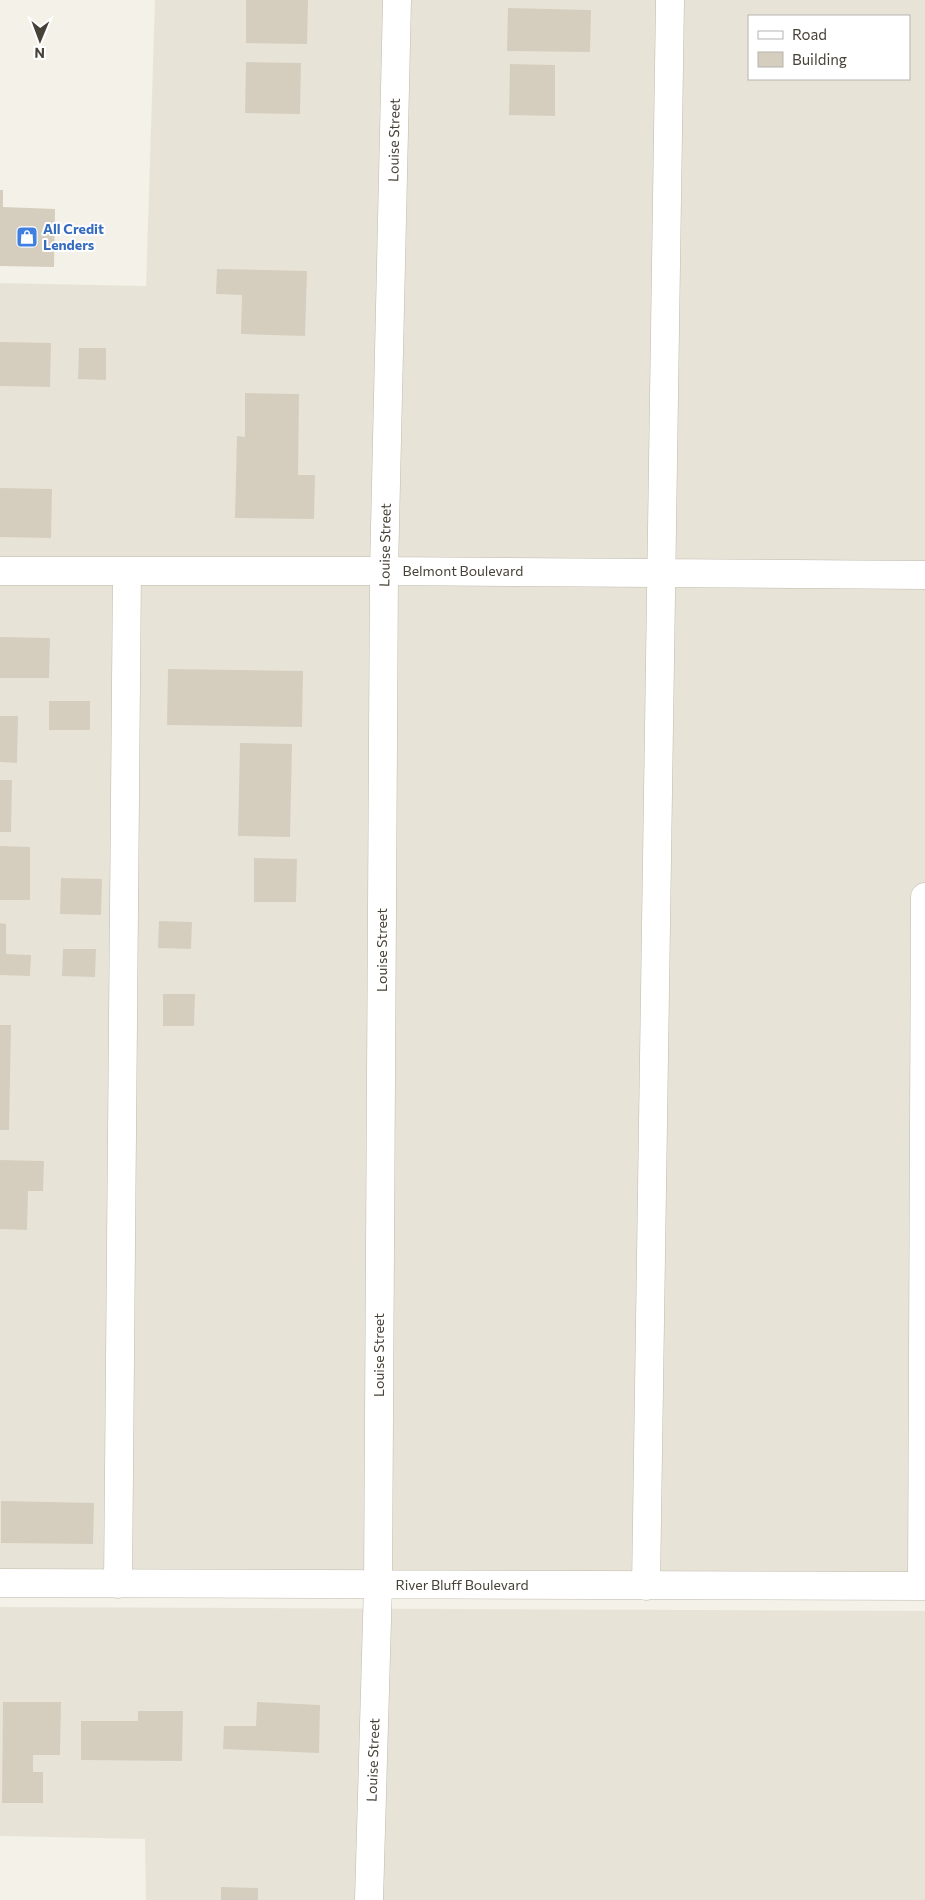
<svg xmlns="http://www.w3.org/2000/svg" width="925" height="1900" font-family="Commissioner,sans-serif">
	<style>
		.residential { fill: #e7e4d7; fill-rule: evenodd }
		.building { fill: #d5cebf }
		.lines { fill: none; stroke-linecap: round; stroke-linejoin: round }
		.minor-casing { stroke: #bfbaac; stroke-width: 29 }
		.minor { stroke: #fff; stroke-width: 28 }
		.labels { text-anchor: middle; stroke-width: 4; stroke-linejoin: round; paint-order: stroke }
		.street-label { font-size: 14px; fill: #474238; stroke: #fff }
		.shop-label { font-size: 14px; font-weight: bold; fill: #366cbe; stroke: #fff; text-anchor: start }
	</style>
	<rect width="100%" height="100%" fill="#f4f1e9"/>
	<path class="residential" d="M155,0H925V1575L0,1569V283L146,286ZM749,16H909V79H749Z
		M0,1607L925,1611V1900H146L145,1839L0,1836Z"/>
	<path class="building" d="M246,0H308L307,44L246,43Z
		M508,8L591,10L590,52L507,51Z
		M246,62L301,63L300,114L245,113Z
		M510,64L555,65V116L509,115Z
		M0,190H3V207L55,209L54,267L0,266Z
		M217,269L307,271L305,336L241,334L242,295L216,294Z
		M0,342L51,343L50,387L0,386Z
		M79,348H106V380L78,379Z
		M245,393L299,394L298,475H315L314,519L235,518L237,436L245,437Z
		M0,488L52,489L51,538L0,537Z
		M0,637L50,638L49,678H0Z
		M168,669L303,671L302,727L167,725Z
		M49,701H90V730H49Z
		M0,716H18L17,763L0,762Z
		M240,743L292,744L290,837L238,836Z
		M0,780H12L11,832H0Z
		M0,846L30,847V900H0Z
		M254,858L297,859L296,902H254Z
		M61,878L102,879L101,915L60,914Z
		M159,921L192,922L191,949L158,948Z
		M0,923L6,924V954L31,955L30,976L0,975Z
		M63,949H96L95,977L62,976Z
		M163,994H195L194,1026H163Z
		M0,1025H11L9,1130H0Z
		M0,1160L44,1161L43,1191H28L27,1230L0,1229Z
		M1,1501L94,1503L93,1544L1,1543Z
		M3,1702H61L60,1755H33V1772H43V1803H2Z
		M257,1702L320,1705L319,1753L223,1749L224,1726H256Z
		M138,1711H183L182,1761L81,1760V1721H138Z
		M221,1887L258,1888V1900H221Z"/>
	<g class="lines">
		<g class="minor-casing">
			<path id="minor" d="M0,571H384L925,575
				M0,1583L925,1586
				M118,1584L127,571
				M646,1586L670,0
				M922,1586L925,897
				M369,1900L378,1585L384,571L397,0"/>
		</g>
		<use href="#minor" class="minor"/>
	</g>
	<defs>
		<g id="shop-square" transform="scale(1.125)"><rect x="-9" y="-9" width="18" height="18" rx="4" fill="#3f7fe0" stroke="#fff"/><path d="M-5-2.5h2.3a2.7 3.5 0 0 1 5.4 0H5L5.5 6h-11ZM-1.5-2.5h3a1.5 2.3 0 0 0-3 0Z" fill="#fff"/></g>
	</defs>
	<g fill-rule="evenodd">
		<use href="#shop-square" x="27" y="237"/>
	</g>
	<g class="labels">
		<g class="street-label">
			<text transform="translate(394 140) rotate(-89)" y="5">Louise Street</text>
			<text transform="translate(385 545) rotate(-89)" y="5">Louise Street</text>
			<text x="463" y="576">Belmont Boulevard</text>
			<text transform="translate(382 950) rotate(-90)" y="5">Louise Street</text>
			<text transform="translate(379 1355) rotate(-90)" y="5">Louise Street</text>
			<text x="462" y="1590">River Bluff Boulevard</text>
			<text transform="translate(373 1760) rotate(-88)" y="5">Louise Street</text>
		</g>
		<g class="shop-label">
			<text x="43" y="234">All Credit<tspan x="43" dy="16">Lenders</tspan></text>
		</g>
	</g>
	<rect x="748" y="15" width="162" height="65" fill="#ffffff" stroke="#b5b3af"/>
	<rect x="758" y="31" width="25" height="8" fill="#ffffff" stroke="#b5b3af"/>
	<text x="792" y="40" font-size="15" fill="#474238">Road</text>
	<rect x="758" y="52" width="25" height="15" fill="#d5cebf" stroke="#b5b3af"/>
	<text x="792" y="65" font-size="15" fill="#474238">Building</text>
	<g transform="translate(40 40) rotate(181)" stroke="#ffffff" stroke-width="4" paint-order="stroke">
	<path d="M0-4L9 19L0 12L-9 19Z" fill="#474238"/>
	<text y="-8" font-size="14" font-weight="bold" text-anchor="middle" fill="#474238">N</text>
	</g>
</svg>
